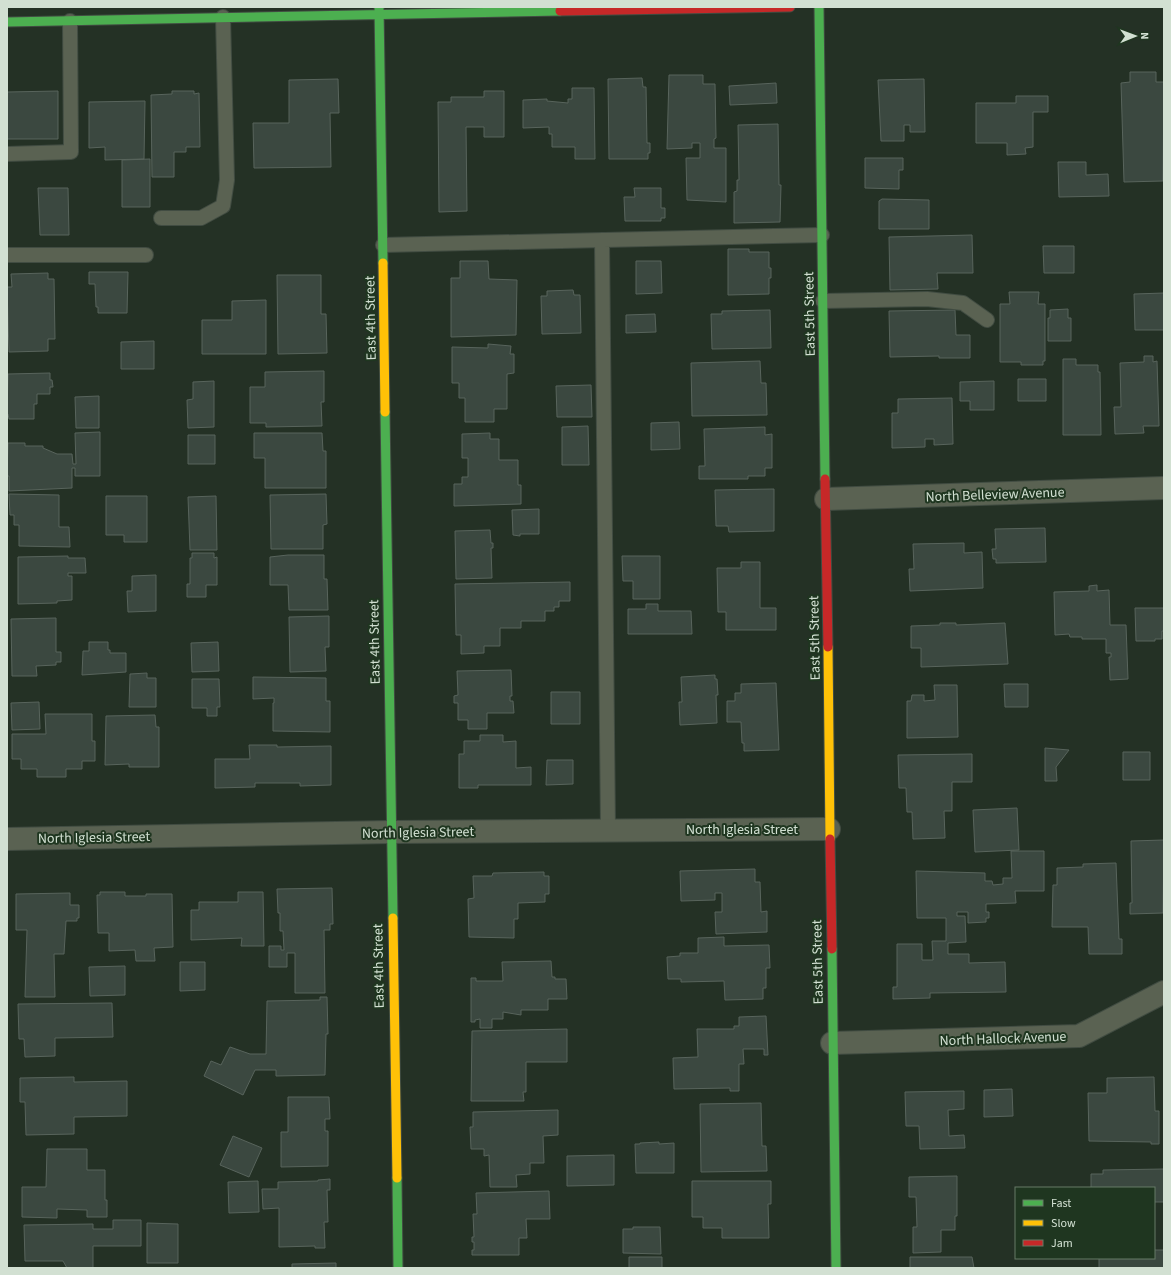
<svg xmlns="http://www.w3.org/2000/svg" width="1171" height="1275" font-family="'Source Sans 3',sans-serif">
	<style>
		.building { fill: #3b4840; stroke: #58645c }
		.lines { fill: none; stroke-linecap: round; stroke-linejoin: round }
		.lane-casing { stroke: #414c42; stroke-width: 16 }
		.street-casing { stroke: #414c42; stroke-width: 24 }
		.fast-casing { stroke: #414c42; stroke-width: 11 }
		.slow-casing { stroke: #414c42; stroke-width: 11 }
		.jam-casing { stroke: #414c42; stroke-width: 11 }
		.lane { stroke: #5a6252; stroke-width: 14 }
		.street { stroke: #5a6252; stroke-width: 22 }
		.fast { stroke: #4caf50; stroke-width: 9 }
		.slow { stroke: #ffc107; stroke-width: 9 }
		.jam { stroke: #c62828; stroke-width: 9 }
		.labels { text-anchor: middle; stroke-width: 4; stroke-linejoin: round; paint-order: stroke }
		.street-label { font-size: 14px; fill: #d2e0d2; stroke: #1f3620 }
	</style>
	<rect width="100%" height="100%" fill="#243125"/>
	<path class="building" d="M1130,72H1156V82H1164L1163,181L1124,182L1121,83L1130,82Z
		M669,75H703V84H715L716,138L714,139V148H726V202L687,200L686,158H700V143H692V148L667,149Z
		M642,78L643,87H646L647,143H650V153H648V159H609L608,79Z
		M338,79L339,113H330L331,167L254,168L253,123H289V80Z
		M924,79L925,132H910V125H904V141H881L878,80Z
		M776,83L777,103L730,105L729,86Z
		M572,88H594L595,159H575V147H552V134H549V127L523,128V100L547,99V101L568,103V99H572Z
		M58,91V139H7V92Z
		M172,91H194V94L199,93L200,147H186V152H174V177H152L151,95L172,94Z
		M484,91H504V137H484V127H466L467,211L439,212L438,102H451V97H484Z
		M1016,96H1048V112H1033V147L1025,148L1026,154L1007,155V143H976V103H1016Z
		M145,101L144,159L105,160V147L89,148V102Z
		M778,124L779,185H781L780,222L734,223V192L737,191V180H739L738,125Z
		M865,158H903V170H899V189L865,188Z
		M150,159V207H122V160Z
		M1058,162H1086V175L1108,174L1109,196L1059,197Z
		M38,188H68L69,235H40Z
		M634,188H661V208H665V218H661V221H625L624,197H635Z
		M882,199L929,200V229H879V201Z
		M972,235L973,273H937L938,289L890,290L889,237Z
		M1043,246H1074V273H1044Z
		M728,249H749V252H769V268H771V278H769V294L728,295Z
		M460,261H488L489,279L517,280L516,335L451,337V278H460Z
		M636,261H661L662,293L636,294Z
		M89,272H128L127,313H98V307H96L95,284H89Z
		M48,273V279H54L55,339H48V351L9,352L7,287H12L11,274Z
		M277,275H321V314H326L327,353L278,354Z
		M573,290L574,295H580L581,333L542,334L541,296H547V291Z
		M1009,292H1039L1038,304H1045V361H1043V365H1021V362H1000V304H1010Z
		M1164,293V330H1135L1134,294Z
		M266,300V354H202V320H232V301Z
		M1068,309V318H1071V341H1048V318H1050V310Z
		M770,310L771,348L712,349L711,314H722V311Z
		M955,310L956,335H970V358H939V356L890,357L889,311Z
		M655,314L656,332L626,333V315Z
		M154,341V369H121V342Z
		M488,344L511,346L510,354H514V373L507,374V409H494V422H465V398H459V383H452V347L488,348Z
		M1144,356H1153V362L1157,361L1159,426H1143L1144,433L1115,434L1114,407H1121L1120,363L1144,362Z
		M1063,359H1076V365H1098V372H1100L1101,435H1063Z
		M760,361L761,383H766L767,415L692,416L691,363Z
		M324,371V402H321L322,426L266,427V423H250V387H265V372Z
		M50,373V380H52L53,387H50V394H37V404H34V419H9L8,414H7L8,374Z
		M1018,379H1046V401H1018Z
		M214,381V427L188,428L187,400L193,399V382Z
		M994,381V410H970V401H960V382Z
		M591,385L592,417H557L556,386Z
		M99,396V428H76L75,397Z
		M952,398L953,444L934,445V439H925V447L892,448V413H898V399Z
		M679,422L680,449L651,450V423Z
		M588,426L589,465H562V427Z
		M765,427V435L772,434V468H765V476H748V479H699V466H705L704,429Z
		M100,432V476H75V468H72V488L9,491V476H7L8,443H25V446H43V448L57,454H72L73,464H76L75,433Z
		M254,433H322L323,451H326V488H265V458H254Z
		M490,433V439H499V460H518V485H521V504L454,506V484H462V477H468V458H462V434Z
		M188,435H215V464H188Z
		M774,489V531L729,532L728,526H716L715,490Z
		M9,494L59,495V527H69L70,547L19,546V525H14V515H10Z
		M326,494L327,524L323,525V549H271L270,495Z
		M106,496H147V542H124V535H106Z
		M216,496L217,550H190L188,497Z
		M539,509V534H520V536L513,535L512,510Z
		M1045,528L1046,562L996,563V559H993L992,549H996L995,529Z
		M490,530L491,543H493V548H491L492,578L456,579L455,531Z
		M964,543V553L982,552L983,588L910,591L909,569H914L913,544Z
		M192,553H214V558L217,557V585H206V597H187V584H190V558H192Z
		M288,555H324V579H327L328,610H289L288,585H270V557Z
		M68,556V558H85L86,573H68V576H72V600L57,601V603L18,604V557Z
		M622,556H660V599H633V581H623Z
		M741,562H760V608H776V630H726V612H718L717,568H741Z
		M156,575V611L128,612L127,591H132V576Z
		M570,582V601H559V607H554V611H545V621H521V628H500V646H484V653L461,654V635H456L455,584Z
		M1097,585V591L1109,590L1110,625H1126L1128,679L1110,680L1109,657H1111V653H1106V639H1082V637H1070L1069,634L1055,635L1054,592L1089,591V586Z
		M646,604H658V611H691L692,634H628V609H646Z
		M1135,608H1164V631H1162V639H1155V641H1136Z
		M329,616V647H325L326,671L290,672L289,617Z
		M56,618V652H61V662H56V665L36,666L37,676H12L11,619Z
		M940,623H956V625L1005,623L1008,664L921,667V648H911V626L940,625Z
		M89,642H108V650H110V653H126V672L82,675L83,651H89Z
		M218,642L219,671L192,672L191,643Z
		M511,670L512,696H510V701H513L514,713H487V729H468V720H458V703H454V696L458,695L457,671Z
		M147,673V678H156V707H129L130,674Z
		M715,675V679H717L718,695H716L717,723L680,725L679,702H682L681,677Z
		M253,677L326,678V701H330V732L273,731V703H274V698L253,699Z
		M192,679H219L220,707H217V716H207V708H192Z
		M776,683L779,750L744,751V743H742L741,722H727V701H735V693H741V684Z
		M1004,684H1028V707H1005Z
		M934,685H957L958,737L907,738V701H911L912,695H924V701L935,700Z
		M551,692H580V724H551Z
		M39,702L40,729L12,730L11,703Z
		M45,714H92V741H95V761H82V769H66V777H37V769H21V759H12V734H46Z
		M155,715L156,727H159V767H129V764L105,765L106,716Z
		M480,735H503V742L516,741V768L531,767V785H478V788H459V754H464V741H480Z
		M249,745H277V747L331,746V785L300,786V783H255V787L215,788V759H250Z
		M1045,748L1069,750L1056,767L1057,781H1045Z
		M1123,752H1150V780H1123Z
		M972,754V782H952V811H944L945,838L913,839L912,812H907L906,788H899L898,755Z
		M547,760H573V784L546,785Z
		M1017,808L1019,850L975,852L973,810Z
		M1164,840L1163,913L1130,914V903H1132L1131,841Z
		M1011,851H1044V891H1015L1016,903L986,904V912H989V918H986V922L968,923V912H957V916H965L966,942L948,943V954H969V963L1005,962L1006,992L930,993V998L893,999V987H897V944H922V960H933L932,941H946V918H917L916,871L985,873V881H992L993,885L1003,884V878H1012Z
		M1116,863L1119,939H1122V954H1089L1088,927H1052L1053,885H1057V868L1083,867V864Z
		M755,869V882H760L761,912L767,911V932L716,934L715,912H722V893H715V900L681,901L680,871Z
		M544,872V876H549V894H545V902L518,903V919H514V938L469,937L468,899L474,898L473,876H492L493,873Z
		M332,888L333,924H330V930H324L325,993H295V953H287V967H269V946H281V950H284L283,931H280V913H278L277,889Z
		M100,892H125V896H146V894H172L173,947L154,948L155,961H136L135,950L109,951V933H98L97,895H100Z
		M238,892H263L264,946H241L242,938L191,940V910H199V902H238Z
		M70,893V905H79V918H77V921H66L64,954H54L55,997H25L27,930H16V894Z
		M724,937V946L769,945L770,968H766V988H763V999L725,1000L724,981L681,982V979H668L667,957L680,956V953H698V938Z
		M551,961L552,977H555V979H566L567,999H548V1010H521V1015L503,1012V1019H492V1028H480V1019L475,1020V1022H471V978H476V981H503L502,962Z
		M180,962H205V990L180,991Z
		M125,966V995L90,996L89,967Z
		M320,997H327L328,1034H326L325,1075L276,1076V1070H255L243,1095L204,1076L211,1061L221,1065L230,1047L250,1054H266L267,1001L320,1000Z
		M112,1003L113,1037L55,1038V1056L25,1057L24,1039H19L18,1004Z
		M766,1016L768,1055H764V1049H743L744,1064H739V1091H730V1088L674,1089L673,1058L698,1057L697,1029H734V1026H739V1017Z
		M567,1029V1062H526V1092H523L524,1101H471L472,1031Z
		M74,1077V1082L127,1081V1116L74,1117V1134L26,1135L25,1102H20V1078Z
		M1154,1077L1155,1111H1159V1144H1151V1142L1089,1141L1088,1093H1107V1078Z
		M1012,1089L1013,1116L984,1117V1090Z
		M964,1091V1109L948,1110L949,1136L964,1135L965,1148L920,1149L919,1126H906L905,1092Z
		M288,1097H329L330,1119H325V1131H328V1166L281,1167V1132H288Z
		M761,1103L762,1146H766L767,1171L701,1172L700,1104Z
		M558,1110V1135L543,1136L544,1163H530V1174L516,1175L517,1187H490L489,1155L484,1156V1149H471L470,1127H473V1112Z
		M233,1136L262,1148L249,1177L220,1165Z
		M659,1142V1144L674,1143V1173H636L635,1144H640V1143Z
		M47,1149H87V1170H105V1200H107V1217H87V1210L57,1209V1218L22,1217V1187H46Z
		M614,1155V1185L567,1186V1156Z
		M1164,1169V1202H1154V1188H1091V1174H1103V1170Z
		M957,1176V1216H955V1230H941V1252L913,1253V1227H917L916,1197H909V1177Z
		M330,1179V1190H327L328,1222H324L325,1248H315V1246L279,1247V1208L263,1209L262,1189H278V1182L318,1181V1180Z
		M258,1181L259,1212L229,1213L228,1182Z
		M692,1181H771V1204H768L769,1238H722V1228H703V1217H692Z
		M549,1191L550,1219H526L527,1238H519V1255H472V1250H474V1242H472V1237H474L473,1214H477L476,1193Z
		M113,1220H141V1246H93V1268H67L63,1261H25L24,1225L93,1224V1229H113Z
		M147,1223L178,1224V1263H147Z
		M633,1227H660L661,1254L623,1253V1229H633Z
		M1154,1250H1164V1268H1099V1258H1154Z
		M629,1257H662V1268H629Z
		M910,1257H972L974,1268H910Z
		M336,1263V1268H292V1264Z"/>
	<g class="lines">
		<g class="lane-casing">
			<path id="lane" d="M7,154L71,152L70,21
				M161,218H201L223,206L227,180L223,17
				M602,240L608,830
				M383,245L822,235
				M7,255H146
				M823,301L927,299L963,303L987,320"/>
		</g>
		<g class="street-casing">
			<path id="street" d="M826,499L1164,488
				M7,839L390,832L829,829
				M832,1043L1079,1036L1164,992"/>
		</g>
		<g class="fast-casing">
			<path id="fast" d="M379,7L383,263
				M819,7L825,479
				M7,22L560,11
				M385,412L393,918
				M832,949L836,1268
				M397,1178L398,1268"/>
		</g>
		<g class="slow-casing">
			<path id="slow" d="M383,263L385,412
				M828,647L830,839
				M393,918L397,1178"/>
		</g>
		<g class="jam-casing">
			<path id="jam" d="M560,11L790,7
				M825,479L828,647
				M830,839L832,949"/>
		</g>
		<use href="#lane" class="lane"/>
		<use href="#street" class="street"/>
		<use href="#fast" class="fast"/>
		<use href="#slow" class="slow"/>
		<use href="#jam" class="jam"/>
	</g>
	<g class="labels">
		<g class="street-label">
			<text transform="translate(809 314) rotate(-91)" y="5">East 5th Street</text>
			<text transform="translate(370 318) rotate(-91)" y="5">East 4th Street</text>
			<text transform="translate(995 494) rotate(-2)" y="5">North Belleview Avenue</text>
			<text transform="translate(814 638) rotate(-91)" y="5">East 5th Street</text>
			<text transform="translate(374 642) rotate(-91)" y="5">East 4th Street</text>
			<text x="742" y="834">North Iglesia Street</text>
			<text transform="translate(418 832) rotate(-1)" y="5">North Iglesia Street</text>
			<text transform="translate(94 837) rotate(-1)" y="5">North Iglesia Street</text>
			<text transform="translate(817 962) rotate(-91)" y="5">East 5th Street</text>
			<text transform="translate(378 966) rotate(-91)" y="5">East 4th Street</text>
			<text transform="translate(1003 1038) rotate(-2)" y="5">North Hallock Avenue</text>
		</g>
	</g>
	<rect width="1171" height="1275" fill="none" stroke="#d2e0d2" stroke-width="16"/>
	<rect x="1015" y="1187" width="140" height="72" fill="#1f3620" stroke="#677a67"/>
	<rect x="1023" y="1200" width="20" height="6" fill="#4caf50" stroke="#677a67"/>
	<text x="1051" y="1207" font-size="12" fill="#d2e0d2">Fast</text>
	<rect x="1023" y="1220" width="20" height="6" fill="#ffc107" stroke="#677a67"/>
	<text x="1051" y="1227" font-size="12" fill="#d2e0d2">Slow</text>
	<rect x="1023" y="1240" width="20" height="6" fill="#c62828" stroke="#677a67"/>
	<text x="1051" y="1247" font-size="12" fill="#d2e0d2">Jam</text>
	<g transform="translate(1135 36) rotate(89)" stroke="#1f3620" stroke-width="3" paint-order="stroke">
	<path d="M0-3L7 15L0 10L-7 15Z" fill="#d2e0d2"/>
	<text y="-6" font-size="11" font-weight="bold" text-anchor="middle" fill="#d2e0d2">N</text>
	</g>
</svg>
